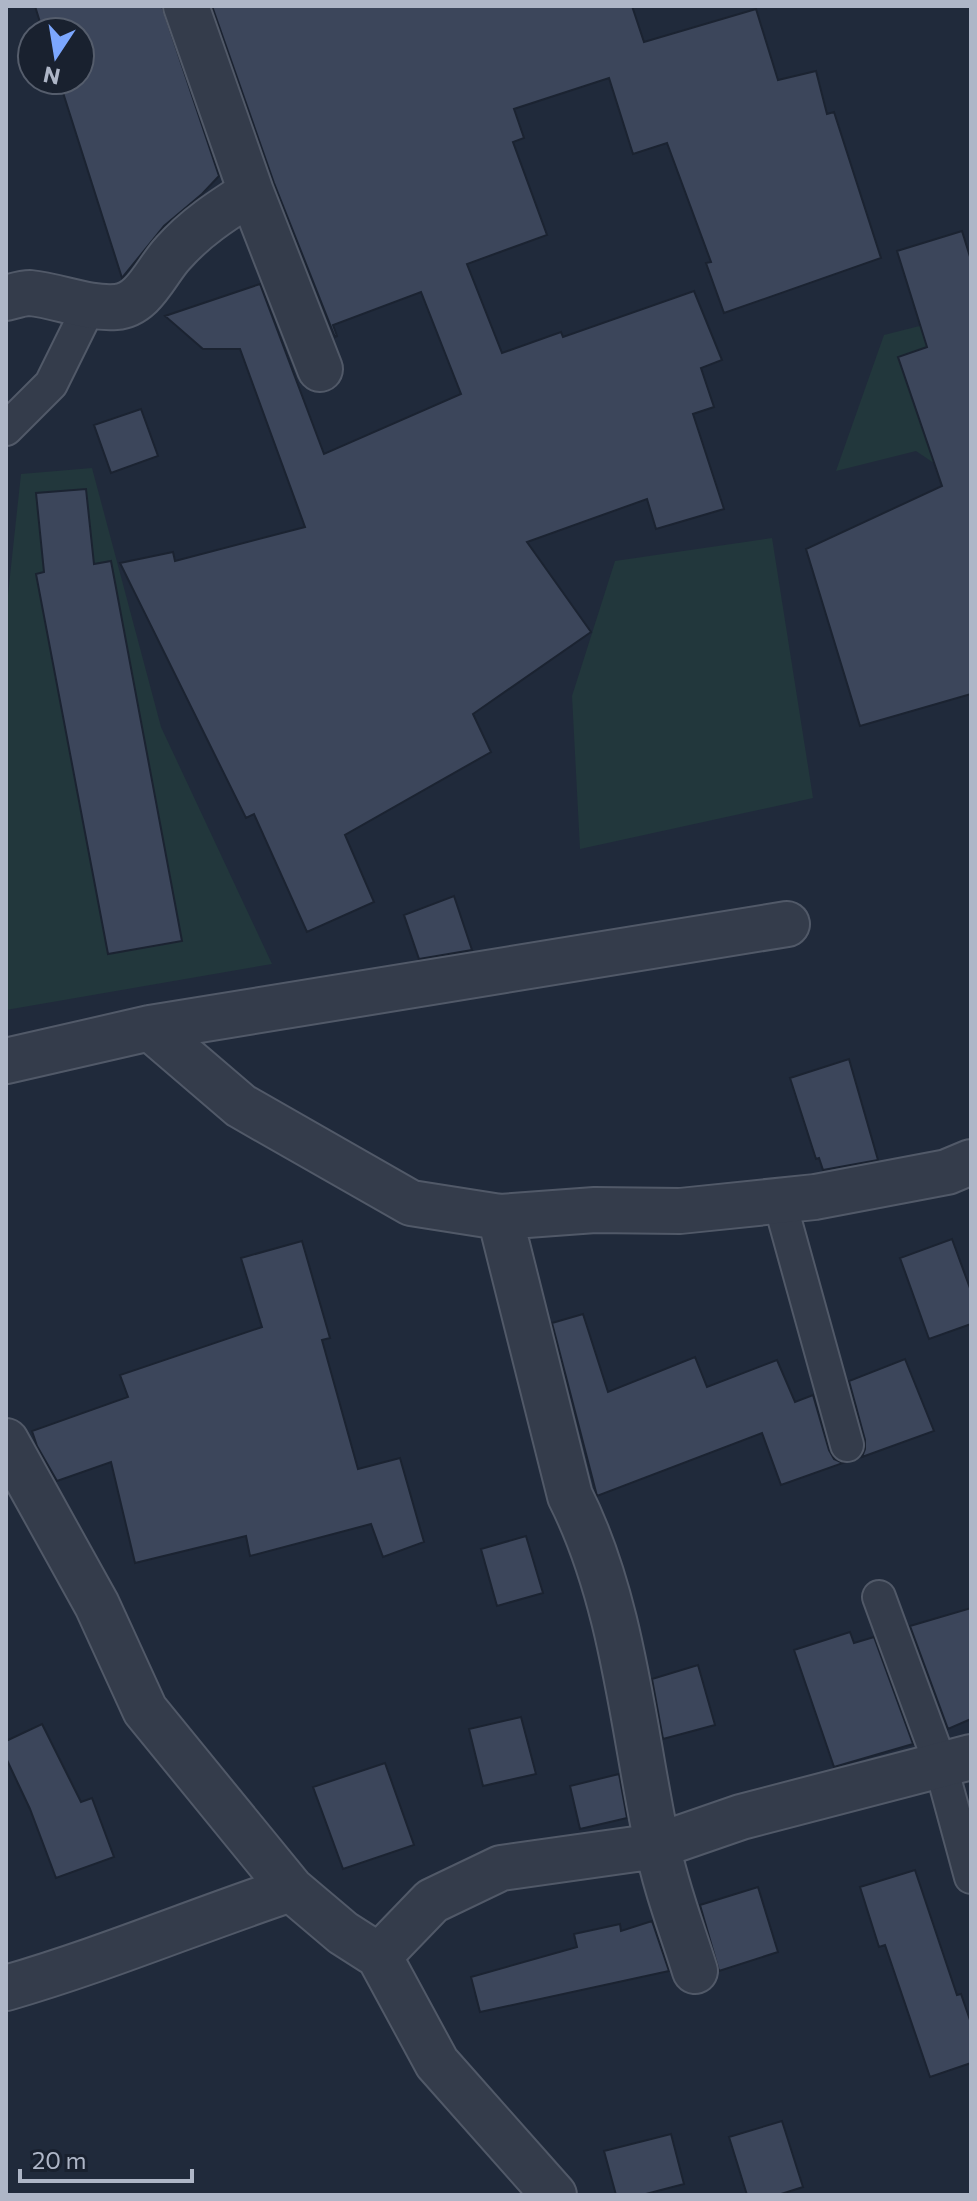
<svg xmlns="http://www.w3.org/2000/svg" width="977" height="2201" font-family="Commissioner,sans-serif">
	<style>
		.green { fill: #22373c }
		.building { fill: #3c465b; stroke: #1b2331; stroke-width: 2 }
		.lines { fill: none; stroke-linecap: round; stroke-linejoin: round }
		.service-casing { stroke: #515968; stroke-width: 36 }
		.minor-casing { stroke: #515968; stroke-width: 48 }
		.service { stroke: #343c4b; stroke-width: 32 }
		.minor { stroke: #343c4b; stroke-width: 44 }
	</style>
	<rect width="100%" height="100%" fill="#202a3b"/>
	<path class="green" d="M971,313L965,484L916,451L836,471L884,335Z
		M92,468L161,727L272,964L6,1010V613L21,474Z
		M772,538L813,798L580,849L572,696L615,561Z"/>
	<path class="building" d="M35,6H162L219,176L202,194L164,226L122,278L59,80H80V32H43Z
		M212,6H632L644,42L756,9L778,80L816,71L827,114L834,112L881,258L724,313L706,263L711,262L667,143L633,154L609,78L514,109L524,138L513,142L547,235L467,264L502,353L561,332L563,337L694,291L722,360L701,368L714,407L693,414L724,509L656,529L647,499L527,542L591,632L473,714L491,752L345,835L374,902L307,932L254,814L246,818L120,563L173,552L175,561L305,527L240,349H203L165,316L260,284L324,454L461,394L421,292L333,325L337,336L335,337L274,183Z
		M962,231L971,260V694L860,726L806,549L942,486L898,357L927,347L897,251Z
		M141,409L158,456L111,473L94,425Z
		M86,489L94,564L111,561L182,941L108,954L36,574L44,572L36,493Z
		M454,896L472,950L419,959L404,915Z
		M849,1059L878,1160L823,1170L819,1158L816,1159L790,1078Z
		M952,1239L971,1291V1324L929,1339L900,1258Z
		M302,1241L330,1338L322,1340L358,1469L400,1458L424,1542L383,1557L371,1524L250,1556L246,1536L135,1563L111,1462L57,1481L37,1446L32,1431L128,1397L120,1375L262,1327L241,1258Z
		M583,1314L608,1392L695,1357L707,1387L777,1360L795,1402L813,1395L829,1450L834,1459L843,1463L781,1485L762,1433L597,1496L552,1323Z
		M905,1359L934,1431L862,1457L865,1449V1440L849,1381Z
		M526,1536L543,1593L497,1606L481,1549Z
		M971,1608V1719L948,1729L910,1626Z
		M850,1632L854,1643L874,1637L913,1744L834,1767L794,1650Z
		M698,1665L715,1725L663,1739L652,1679Z
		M521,1717L536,1774L483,1786L469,1729Z
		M42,1724L81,1802L92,1798L114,1857L56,1878L30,1809L6,1758V1741Z
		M385,1763L414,1845L343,1869L313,1787Z
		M619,1774L627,1818L580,1829L570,1786Z
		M915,1870L957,1995L961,1994L971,2023V2063L930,2077L885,1945L879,1947L860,1887Z
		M758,1887L778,1952L719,1971L700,1905Z
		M652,1921L669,1971L480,2012L471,1977L577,1947L574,1934L620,1924L621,1931Z
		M782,2121L803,2187L778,2195H747L729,2137Z
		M671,2134L684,2184L642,2195H616L604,2151Z"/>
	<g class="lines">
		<g class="service-casing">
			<path id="service" d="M6,429L51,384L90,305
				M780,1203L847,1445
				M879,1597L940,1763L971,1877"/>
		</g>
		<g class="minor-casing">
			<path id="minor" d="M186,6L251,192
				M6,298C14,296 22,293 30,293C59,296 87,309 116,307C144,305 156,271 173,253C196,227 223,210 251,192L320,369
				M150,1028L241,1106L411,1203L500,1217L595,1210L680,1211L815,1197L947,1172L971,1162
				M6,1061L150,1028L787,924
				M500,1217L570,1496C623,1601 633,1729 657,1843C665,1886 682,1929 695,1971
				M6,1441L97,1605L145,1710L291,1889L343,1933L379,1956L432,1901L501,1868L657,1846L741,1817L971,1757
				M379,1956L437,2063L554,2195
				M6,1988C103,1960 195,1921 291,1889"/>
		</g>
		<use href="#service" class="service"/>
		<use href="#minor" class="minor"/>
	</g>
	<rect width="977" height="2201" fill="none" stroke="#aeb6c7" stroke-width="16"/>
	<g transform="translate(56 56) rotate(192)"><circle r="38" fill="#19212f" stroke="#555d6c" stroke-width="2"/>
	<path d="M0-6L14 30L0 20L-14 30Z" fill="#7ca7fe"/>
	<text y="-12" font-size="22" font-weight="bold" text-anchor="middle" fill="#aeb6c7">N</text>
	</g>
	<path d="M20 2169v12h172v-12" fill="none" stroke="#aeb6c7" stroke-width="4"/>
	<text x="32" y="2169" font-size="24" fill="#aeb6c7" stroke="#19212f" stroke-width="6" paint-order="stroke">20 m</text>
</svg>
